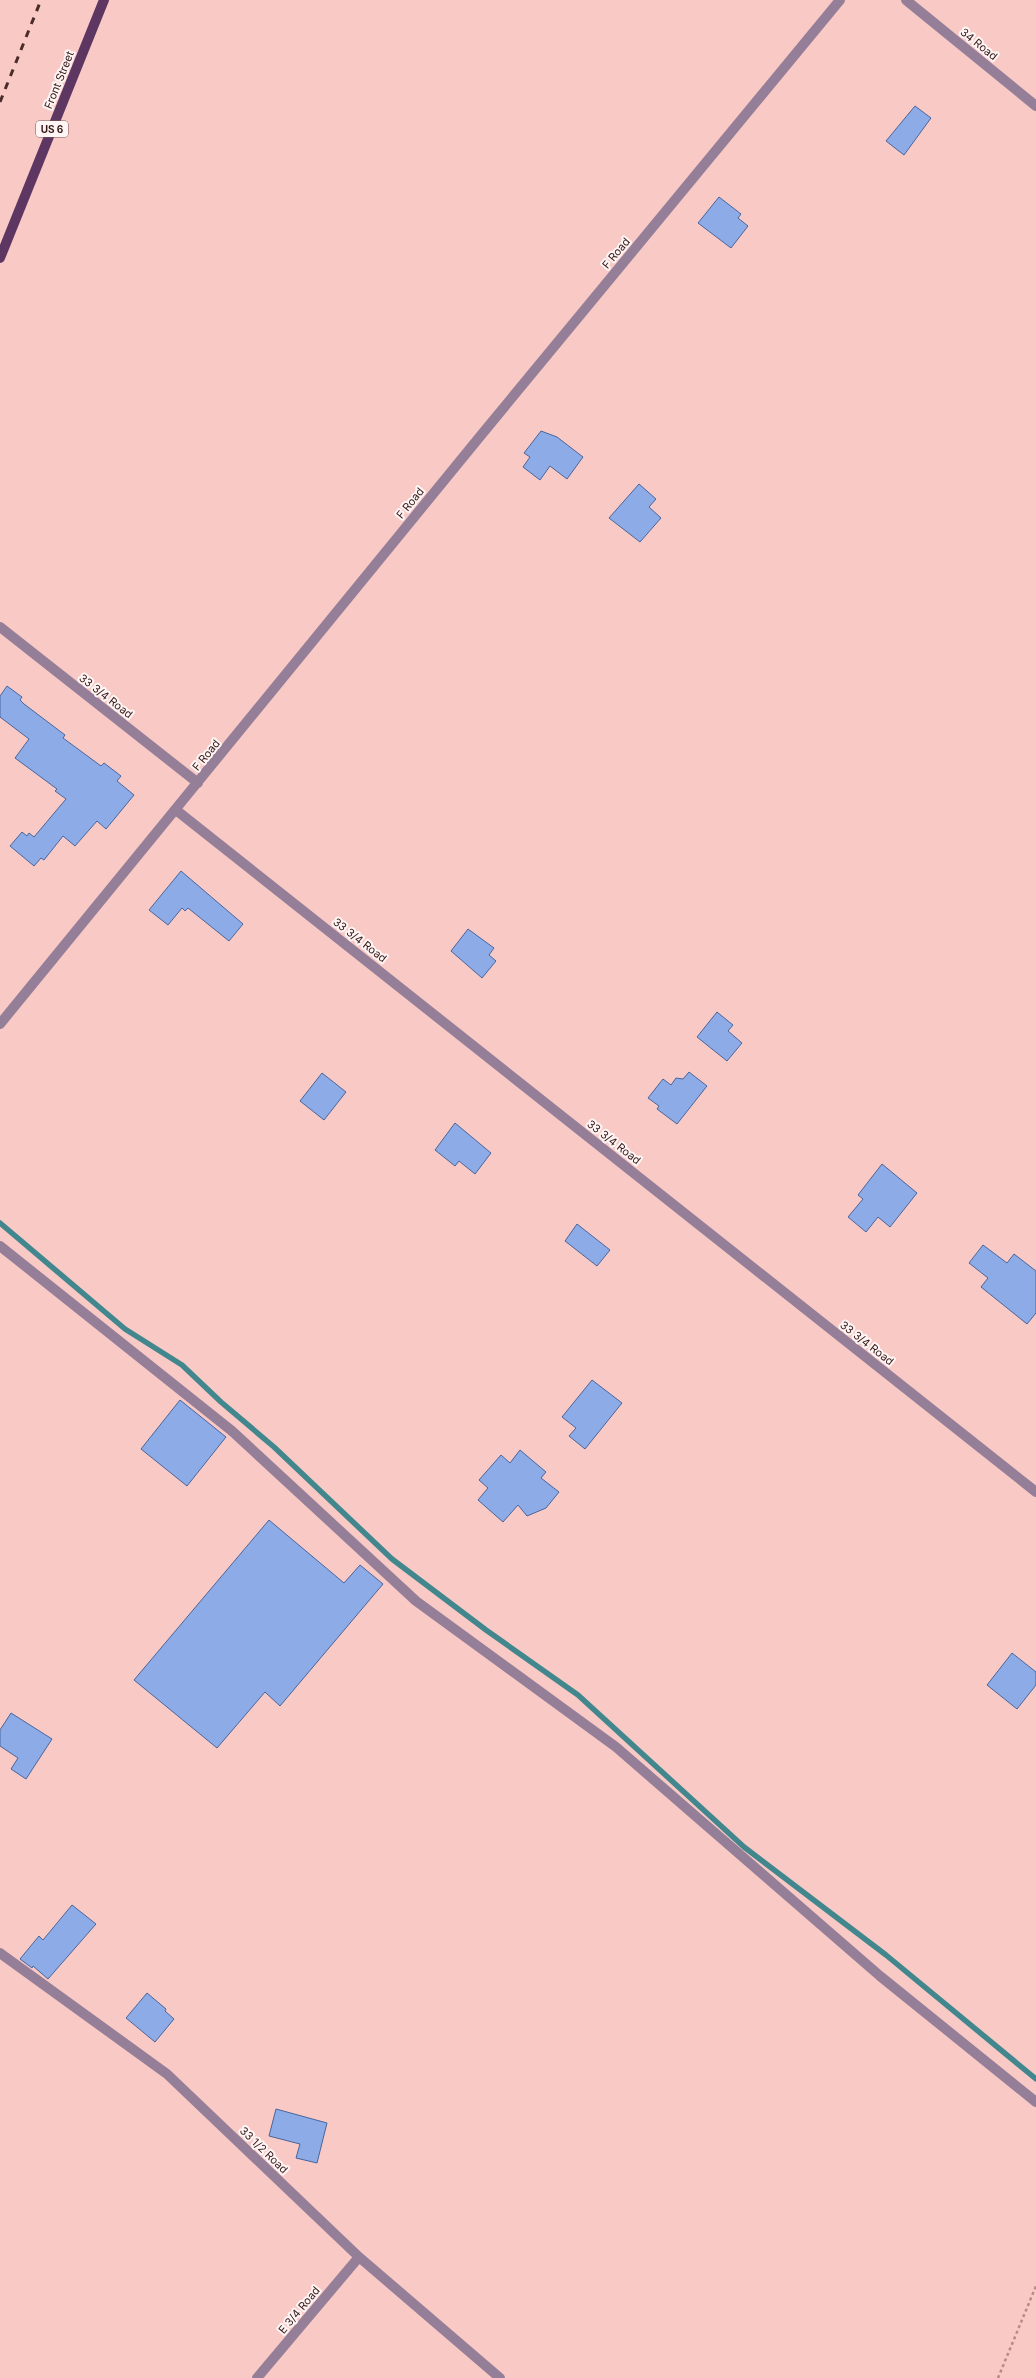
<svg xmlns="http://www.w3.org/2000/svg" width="1036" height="2378" font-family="Inter,sans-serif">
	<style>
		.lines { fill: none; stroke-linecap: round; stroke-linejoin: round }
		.stream { stroke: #41878d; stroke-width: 5.5 }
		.building { fill: #8dace7; stroke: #49659b }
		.path { stroke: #b58c89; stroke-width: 2.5; stroke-dasharray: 3 3; stroke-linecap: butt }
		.minor { stroke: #957f98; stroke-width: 10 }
		.tertiary { stroke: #957f98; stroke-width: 10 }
		.primary { stroke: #5d3662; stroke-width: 10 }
		.rail { stroke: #4a2c2b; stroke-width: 3; stroke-dasharray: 7 7; stroke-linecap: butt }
		.labels { text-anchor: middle; stroke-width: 4; stroke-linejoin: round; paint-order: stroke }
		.shield { fill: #fef5f4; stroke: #715a59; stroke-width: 1 }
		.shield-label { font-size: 10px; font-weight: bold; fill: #341817 }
		.street-label { font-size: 11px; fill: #341817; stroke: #fef5f4 }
	</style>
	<rect width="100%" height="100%" fill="#f9c9c5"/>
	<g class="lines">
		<path class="stream" d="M0,1223L125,1329L182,1365L221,1402L274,1447L392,1559L486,1630L578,1695L744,1847L886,1955L1036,2079"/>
	</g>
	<path class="building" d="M915,106L931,118L904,155L886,141Z
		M719,197L741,214L738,218L748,226L731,248L698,223Z
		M541,431L557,437L583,457L567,479L550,466L540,480L523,467L530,457L524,453Z
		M639,484L656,499L649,507L661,518L640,542L609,518Z
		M7,686L22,697L20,700L24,704L65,735L63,738L101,766L104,763L121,776L117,781L134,795L106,829L97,821L75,846L63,836L44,860L41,858L34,866L10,846L22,832L27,836L29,833L34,837L66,799L55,791L57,789L15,758L29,739L0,717V696Z
		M181,871L243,924L229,941L188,908L185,911L182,908L168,925L149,910Z
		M468,929L494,948L489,955L496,961L482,978L451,951Z
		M717,1012L733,1025L728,1031L742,1043L727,1061L697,1037Z
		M689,1072L707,1086L677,1124L657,1109L659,1106L648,1098L663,1079L671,1085L676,1078L683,1079Z
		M322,1073L346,1092L324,1120L300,1101Z
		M455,1123L491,1153L475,1174L459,1161L455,1166L435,1150Z
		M882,1164L917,1193L890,1227L878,1217L866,1232L848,1217L863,1199L858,1195Z
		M577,1224L610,1250L597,1266L565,1241Z
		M983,1245L1007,1263L1014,1254L1036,1271V1313L1027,1324L981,1287L988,1278L969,1263Z
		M592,1380L622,1403L585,1449L569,1436L576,1428L562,1417Z
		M180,1400L226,1437L187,1486L141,1449Z
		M520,1450L546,1472L541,1478L559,1492L546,1508L527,1516L518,1505L503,1522L478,1500L488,1488L479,1480L501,1455L510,1463Z
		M269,1520L344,1583L360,1565L383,1584L280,1706L265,1692L217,1748L134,1680Z
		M1012,1653L1036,1672V1685L1017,1709L987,1685Z
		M11,1713L52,1739L26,1779L11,1769L18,1758L0,1746V1730Z
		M72,1905L96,1924L48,1979L33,1966L32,1968L20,1959L39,1936L43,1940Z
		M147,1993L166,2009L165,2011L174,2019L155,2042L126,2018Z
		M276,2109L327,2123L317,2163L296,2158L300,2144L269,2136Z"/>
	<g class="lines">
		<path class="path" d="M998,2378L1036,2286"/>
		<path class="minor" d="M176,810L1036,1492
			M0,1246L232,1431L416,1601L616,1747L880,1976L1036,2102
			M0,1953L167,2074L359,2257L500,2378
			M257,2378L359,2257"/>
		<path class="tertiary" d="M906,0L1036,106
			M0,627L198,783
			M0,1024L482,434L840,0"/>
		<path class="primary" d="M0,258L104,0"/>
		<path class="rail" d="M0,102L41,0"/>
	</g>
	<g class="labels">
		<rect class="shield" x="36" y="121" width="32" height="16" rx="3"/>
		<g class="shield-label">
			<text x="52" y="133">US 6</text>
		</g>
		<g class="street-label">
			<text transform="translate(979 44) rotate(39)" y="4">34 Road</text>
			<text transform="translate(59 80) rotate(-68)" y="4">Front Street</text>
			<text transform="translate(616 253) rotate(-50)" y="4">F Road</text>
			<text transform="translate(410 503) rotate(-51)" y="4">F Road</text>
			<text transform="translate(106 696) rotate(38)" y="4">33 3/4 Road</text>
			<text transform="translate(206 755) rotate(-51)" y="4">F Road</text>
			<text transform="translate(360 940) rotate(38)" y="4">33 3/4 Road</text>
			<text transform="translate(614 1142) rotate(38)" y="4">33 3/4 Road</text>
			<text transform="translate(867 1343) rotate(38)" y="4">33 3/4 Road</text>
			<text transform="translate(264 2150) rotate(44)" y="4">33 1/2 Road</text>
			<text transform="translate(299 2310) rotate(-50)" y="4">E 3/4 Road</text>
		</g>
	</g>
</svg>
